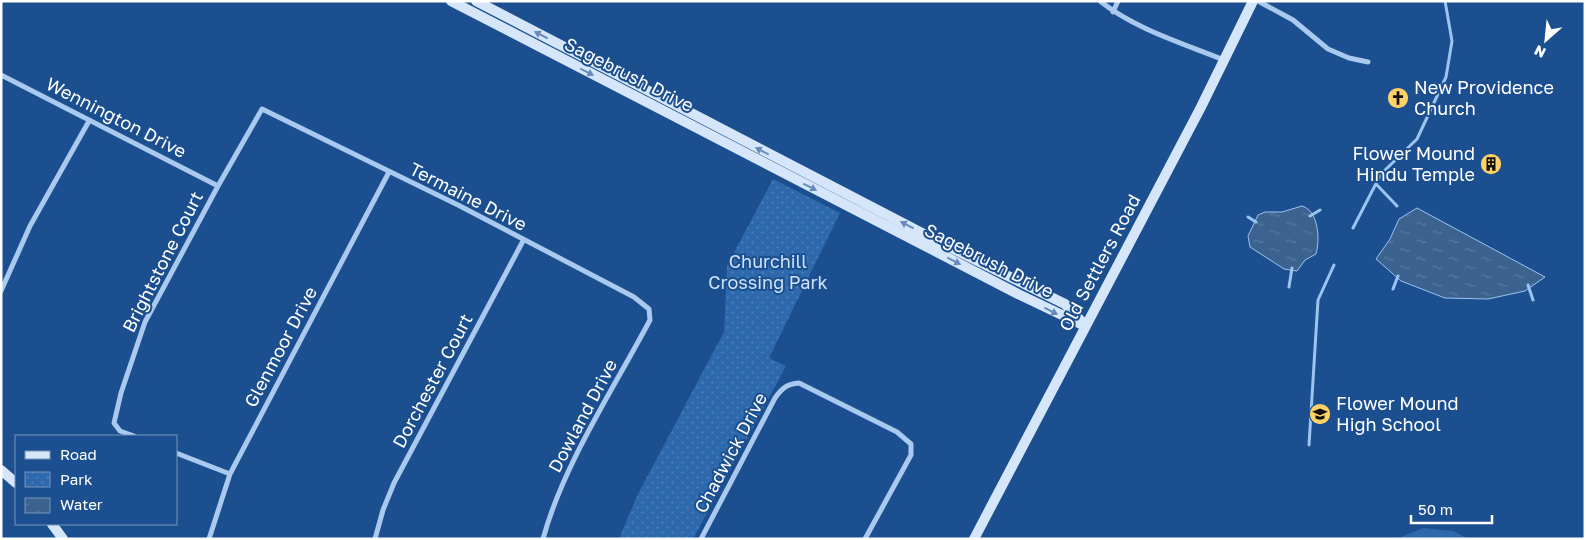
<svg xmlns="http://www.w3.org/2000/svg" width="1586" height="540" font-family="'Golos Text',sans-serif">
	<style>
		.park { fill: url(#park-dots) }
		.pitch { fill: #2e69ad }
		.water { fill: url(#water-ripples); stroke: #9cc4f0 }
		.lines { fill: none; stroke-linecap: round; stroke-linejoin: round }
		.stream { stroke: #9cc4f0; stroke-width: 3 }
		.street { stroke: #a9c9ee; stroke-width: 5 }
		.secondary { stroke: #d6e6fa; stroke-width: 10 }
		.oneway { fill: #668bba }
		.labels { text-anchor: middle; stroke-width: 4; stroke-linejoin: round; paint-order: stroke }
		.street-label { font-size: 18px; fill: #fff; stroke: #1b4f8f }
		.poi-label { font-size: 18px; fill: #fff; stroke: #1b4f8f; text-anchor: start }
		.park-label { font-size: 18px; fill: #cfe3fa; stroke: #1b4f8f }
	</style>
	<defs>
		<pattern id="park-dots" width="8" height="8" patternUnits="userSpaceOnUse" patternTransform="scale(1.25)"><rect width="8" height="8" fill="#2e69ad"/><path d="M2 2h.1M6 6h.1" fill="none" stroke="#4d80b9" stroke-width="1.8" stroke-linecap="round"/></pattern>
		<pattern id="water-ripples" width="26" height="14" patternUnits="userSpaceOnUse" patternTransform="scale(1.25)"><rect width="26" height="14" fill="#3c6290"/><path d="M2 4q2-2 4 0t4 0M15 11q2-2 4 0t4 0" fill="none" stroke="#597aa1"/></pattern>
	</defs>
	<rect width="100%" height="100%" fill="#1b4f8f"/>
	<path class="park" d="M773,179L840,213L769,358L786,366L693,539H619L637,496L724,332L727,266Z"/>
	<path class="pitch" d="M1423,528L1453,531L1469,539H1396Z"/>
	<path class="water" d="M1302,206C1319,211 1320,240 1316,254L1305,260L1297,271L1284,269L1250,247L1248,236L1258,215L1265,212H1282Z
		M1417,208L1545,277L1525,291L1488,299L1445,298L1401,281L1376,259L1390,239L1399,219Z"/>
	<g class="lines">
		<path class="stream" d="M1376,184L1397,206
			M1310,216L1320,210
			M1248,217L1256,222
			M1353,228L1381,174L1417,139L1446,77L1452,41L1445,1
			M1528,285L1533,300
			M1289,287L1292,268
			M1393,289L1398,276
			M1309,445L1318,300L1334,265"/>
		<path class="street" d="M1100,1C1135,29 1182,43 1224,60
			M1258,1L1293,20L1328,49L1349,58L1368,62
			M1113,12L1118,1
			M1,75L218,186
			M1,291L30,226L89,121
			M134,436L120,431L114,423L121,393L145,322L218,186L262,109L458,205L634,297L649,309L650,320C614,388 563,465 543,539
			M176,453L230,474
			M209,539L230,474L389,172
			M375,539L383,510L394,483L523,241
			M701,539L775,398C782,388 787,384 799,383L897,432L911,444V455L865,539"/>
		<path class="secondary" d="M451,1L1018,294L1085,326
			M476,1L943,244L1065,304L1083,323
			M1,470L16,483
			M52,524L63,539
			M974,539L1201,107L1253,1"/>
	</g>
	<defs><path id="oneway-solid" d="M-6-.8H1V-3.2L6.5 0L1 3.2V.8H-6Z" transform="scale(1.25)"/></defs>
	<g class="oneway">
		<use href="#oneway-solid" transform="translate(541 35) rotate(-153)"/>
		<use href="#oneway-solid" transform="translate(587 72) rotate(27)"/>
		<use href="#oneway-solid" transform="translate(762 151) rotate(-153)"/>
		<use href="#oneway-solid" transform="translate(810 187) rotate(27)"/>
		<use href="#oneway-solid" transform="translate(907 225) rotate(-153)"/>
		<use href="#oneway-solid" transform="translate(954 261) rotate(27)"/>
		<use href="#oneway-solid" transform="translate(1051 311) rotate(27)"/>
	</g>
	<defs>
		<g id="church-disc" transform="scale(1.125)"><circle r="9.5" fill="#ffd166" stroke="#1b4f8f"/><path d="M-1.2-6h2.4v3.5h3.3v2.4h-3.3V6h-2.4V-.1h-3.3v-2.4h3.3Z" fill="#111"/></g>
		<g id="building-disc" transform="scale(1.125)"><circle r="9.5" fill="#ffd166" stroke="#1b4f8f"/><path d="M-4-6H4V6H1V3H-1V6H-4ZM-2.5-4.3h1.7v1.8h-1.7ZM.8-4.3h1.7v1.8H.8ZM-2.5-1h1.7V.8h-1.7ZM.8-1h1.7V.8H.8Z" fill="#111"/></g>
		<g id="school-disc" transform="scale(1.125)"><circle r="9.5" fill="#ffd166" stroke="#1b4f8f"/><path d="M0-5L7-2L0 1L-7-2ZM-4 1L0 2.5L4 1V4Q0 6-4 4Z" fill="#111"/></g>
	</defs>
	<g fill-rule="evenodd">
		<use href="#church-disc" x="1398" y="98"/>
		<use href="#building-disc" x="1491" y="164"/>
		<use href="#school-disc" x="1320" y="414"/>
	</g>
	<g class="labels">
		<g class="street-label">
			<text transform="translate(629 75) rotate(27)" y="6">Sagebrush Drive</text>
			<text transform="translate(116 118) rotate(27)" y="6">Wennington Drive</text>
			<text transform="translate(468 197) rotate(27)" y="6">Termaine Drive</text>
			<text transform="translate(989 261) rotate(27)" y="6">Sagebrush Drive</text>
			<text transform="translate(163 262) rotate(-63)" y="6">Brightstone Court</text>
			<text transform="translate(1100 263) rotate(-62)" y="6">Old Settlers Road</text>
			<text transform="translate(281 347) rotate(-62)" y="6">Glenmoor Drive</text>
			<text transform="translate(433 381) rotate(-62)" y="6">Dorchester Court</text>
			<text transform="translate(583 416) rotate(-62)" y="6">Dowland Drive</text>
			<text transform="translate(731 453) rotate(-62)" y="6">Chadwick Drive</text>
		</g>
		<g class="poi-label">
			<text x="1414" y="94">New Providence<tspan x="1414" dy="21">Church</tspan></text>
			<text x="1475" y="160" text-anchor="end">Flower Mound<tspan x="1475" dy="21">Hindu Temple</tspan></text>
			<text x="1336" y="410">Flower Mound<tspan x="1336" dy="21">High School</tspan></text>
		</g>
		<g class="park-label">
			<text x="768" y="268">Churchill<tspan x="768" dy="21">Crossing Park</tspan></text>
		</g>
	</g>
	<rect width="1586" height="540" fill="none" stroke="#ffffff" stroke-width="5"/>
	<rect x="15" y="435" width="162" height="90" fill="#1b4f8f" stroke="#7695bc"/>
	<rect x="25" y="451" width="25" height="8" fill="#d6e6fa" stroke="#7695bc"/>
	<text x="60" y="460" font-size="15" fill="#ffffff">Road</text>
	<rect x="25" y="472" width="25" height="15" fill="url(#park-dots)" stroke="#7695bc"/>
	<text x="60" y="485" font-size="15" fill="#ffffff">Park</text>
	<rect x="25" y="498" width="25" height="15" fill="url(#water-ripples)" stroke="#7695bc"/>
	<text x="60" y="510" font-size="15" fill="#ffffff">Water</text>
	<g transform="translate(1546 40) rotate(207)" stroke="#1b4f8f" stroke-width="4" paint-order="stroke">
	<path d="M0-4L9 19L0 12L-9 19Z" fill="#ffffff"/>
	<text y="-8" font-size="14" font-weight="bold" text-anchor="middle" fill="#ffffff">N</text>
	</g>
	<path d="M1411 515v8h81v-8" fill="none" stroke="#ffffff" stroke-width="2.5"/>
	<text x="1418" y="515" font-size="15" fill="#ffffff" stroke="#1b4f8f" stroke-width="4" paint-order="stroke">50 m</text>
</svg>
